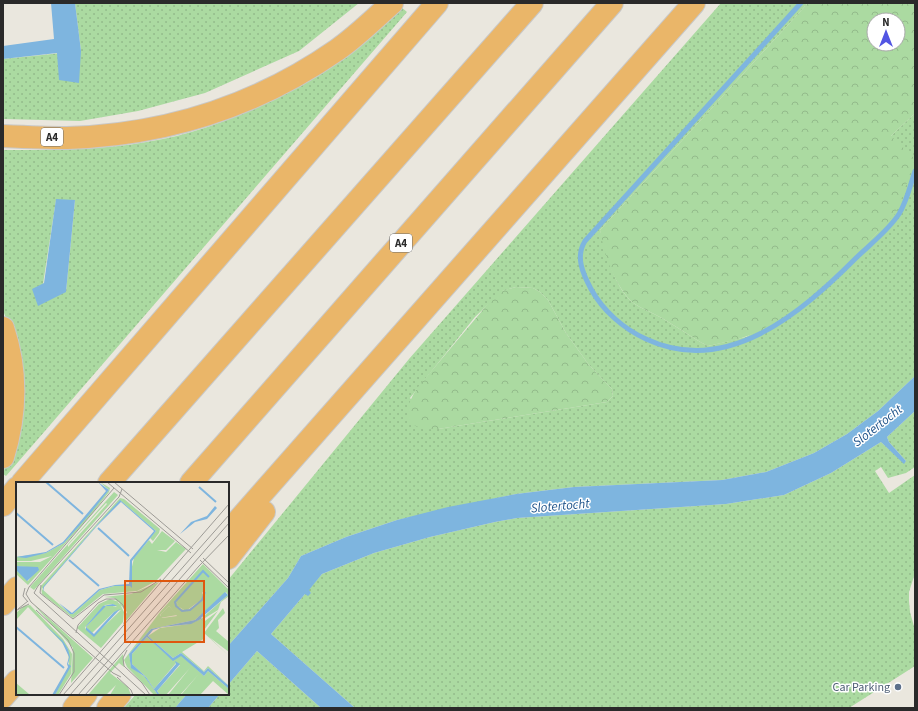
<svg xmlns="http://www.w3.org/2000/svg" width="918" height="711" font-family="'Source Sans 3',sans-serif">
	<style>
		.grass { fill: url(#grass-dots); fill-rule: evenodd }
		.forest { fill: url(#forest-crowns); fill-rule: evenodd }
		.water { fill: #7eb5df }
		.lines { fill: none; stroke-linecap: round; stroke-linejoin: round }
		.stream { stroke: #7eb5df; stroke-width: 5 }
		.highway-casing { stroke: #c8c8c8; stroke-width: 24 }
		.highway { stroke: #eab669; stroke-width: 22 }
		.service-dot { fill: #5c6f8a; stroke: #fff; stroke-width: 1.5 }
		.labels { text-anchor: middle; stroke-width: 3; stroke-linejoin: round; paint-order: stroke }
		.shield { fill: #fff; stroke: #6a6a6a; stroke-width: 1 }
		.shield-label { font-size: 11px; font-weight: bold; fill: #2a2a2a }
		.service-label { font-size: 12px; fill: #4e5e75; stroke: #fff; text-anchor: end }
		.water-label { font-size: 13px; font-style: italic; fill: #1e538a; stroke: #fff }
		.inset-river { fill: none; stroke: #7eb5df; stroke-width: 2 }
		.inset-road { fill: none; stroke: #9d9b96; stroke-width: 1 }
		.view { fill: #de570e; fill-opacity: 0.15; stroke: #de570e; stroke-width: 2 }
		.inset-edge { fill: none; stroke: #2a2a2a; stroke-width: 2 }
	</style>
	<defs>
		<pattern id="grass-dots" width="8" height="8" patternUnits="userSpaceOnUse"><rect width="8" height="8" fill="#abdaa1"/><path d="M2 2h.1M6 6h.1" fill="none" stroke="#93bb8b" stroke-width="1.8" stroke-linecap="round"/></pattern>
		<pattern id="forest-crowns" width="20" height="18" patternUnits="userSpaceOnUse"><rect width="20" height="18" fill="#abdaa1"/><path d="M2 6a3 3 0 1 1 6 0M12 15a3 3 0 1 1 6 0" fill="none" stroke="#93bb8b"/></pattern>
	</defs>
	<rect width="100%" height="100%" fill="#eae7de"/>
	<path class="grass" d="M75,3H359L299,51L205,93L138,111L80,121L3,119V59L81,51Z
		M721,3H808L600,230C607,253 612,282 630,300C637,307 647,310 656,315C674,324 690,337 708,346L746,337L778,319L794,308L833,276L878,232L891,136L915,113V376L878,411L847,434L814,453L766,472L722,480L574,487L516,494L397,520L346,537L301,556L288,578L228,646V580L409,359ZM516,287L533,288L540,292L548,300L566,333L589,365L612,389L613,396L607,402L438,429L410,398L475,317L502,291Z
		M400,6L407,12L6,476L3,474L18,424L12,336L3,310V150C94,150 170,149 254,108C265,103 278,98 289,91C326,66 364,34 400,6ZM56,200H75L66,292L43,284Z
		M915,411V467L906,473L888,478L881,467L875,471L889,493L915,475V573L909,592V601L910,612L915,630V666L849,708H355L271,634L305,594L311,593L308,590L322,574L374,553L430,537L495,522L517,518L726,504L784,495L831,473L881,442L904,463L906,461L889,442L887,437Z
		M257,651L321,708H208L220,694H228V685Z
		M136,694H187L175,708H124Z"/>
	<path class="forest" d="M808,3H915V113L891,136L915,159L900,203L895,214C857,255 810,304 761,330C744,339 726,342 708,346C690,337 674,324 656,315C647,310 637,307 630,300C613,282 604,253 600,230ZM874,20H898V44H874Z
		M516,287L533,288L540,292L548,300L566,333L589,365L612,389L613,396L607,402L438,429C404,432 401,411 418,387L492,299L501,291Z"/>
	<path class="water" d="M51,3H75L81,51L79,83L59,80L57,53L3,59V46L54,39Z
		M56,199L75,200L66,292L38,306L32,289L44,283Z
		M915,376V411L887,437L889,442L906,461L904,464L881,442L831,473L784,495L726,504L517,518L495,522L430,537L374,553L322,574L309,590L311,593L308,596L305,594L271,634L355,708H321L257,651L228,685V646L288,578L301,556L346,537L397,520L448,507L516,494L574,487L722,480L766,472L814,453L847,434L878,411Z
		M187,694H220L208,708H175Z"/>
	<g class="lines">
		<path class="stream" d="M801,3L585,241C575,257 583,274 591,289C603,311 624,329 646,339C727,377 801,313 855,259C869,245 888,231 899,214C907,201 910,186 915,171"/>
		<g class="highway-casing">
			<path id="highway" d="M3,136C24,137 46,138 67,138C166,135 255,107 337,50C356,37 374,19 392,3
				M3,328C17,370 16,415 3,457
				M22,483L437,3
				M109,483L532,3
				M191,483L612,3
				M3,505L17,488
				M228,532L694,3
				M228,558L264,512
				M3,604L17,588
				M3,697L17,681
				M74,708L86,694
				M108,708L120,694"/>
		</g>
		<use href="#highway" class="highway"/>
	</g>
	<circle class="service-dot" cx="898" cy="687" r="4"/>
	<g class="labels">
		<g class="shield">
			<rect x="41" y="128" width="22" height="18" rx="3"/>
			<rect x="390" y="234" width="22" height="18" rx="3"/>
		</g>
		<g class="shield-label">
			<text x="52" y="141">A4</text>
			<text x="401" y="247">A4</text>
		</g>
		<g class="service-label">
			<text x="890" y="691">Car Parking</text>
		</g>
		<g class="water-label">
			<text transform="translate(877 425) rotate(-38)" y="5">Slotertocht</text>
			<text transform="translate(560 505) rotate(-5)" y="5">Slotertocht</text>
		</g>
	</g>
	<g transform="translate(16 482)">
		<rect width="213" height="213" fill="#eae7de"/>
		<path d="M84,0L94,6L93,10L75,33L12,103L0,92V88L12,99L22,86L0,84V80H24L36,74L15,79H0V75L30,71L48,61L93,8ZM98,10L102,13L18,108L14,105ZM90,21L91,22L52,65V63ZM104,16L108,17L144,47L143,51L137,59L134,56L140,49L105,19L81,43L26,107L54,132H57L84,108L98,104L116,103L115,89L118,76L133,58L136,62L146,49L159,59L150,68H141L150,70L160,60L170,67L140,99L121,109L87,112L57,136L26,112L25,104ZM187,82L213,108V114L205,120L202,128L189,136V139L202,129L188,148L189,156L166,170L188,189L192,184L213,204L192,186L188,190L165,171L157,176L132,154L144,146L173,142L185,137L212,113L210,110L179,138L135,147L113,172L115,185L129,195L142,213H138L111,185L108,178L144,130ZM187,90L189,107L180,123L170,129L164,126L160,119ZM153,124L161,134L146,136L144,133ZM143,100L109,140L111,130L98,116L88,115L115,112ZM94,117L103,120L108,130L107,140L85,166L61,146L83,122ZM89,123L97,122L101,125L92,123L88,125L70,145L76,151L98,130L105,128L78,154L69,146L70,144ZM14,123L47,157L56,172L55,192L42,213H39L53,184L52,167L12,125L0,138V131L8,124ZM18,123L77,176L55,201L57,166ZM207,126L209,131L202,138L203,146L200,149L213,160V170L193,155L213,174L188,151ZM131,155L157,178L165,173L188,194L192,189L213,207V213L197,199L184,213H165L182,193L164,213H152L174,186L150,213H144L141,209L164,183L160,181L138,207L130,195L116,182V172ZM107,172L108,185L103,181L94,191L112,205L115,213H94L100,203L90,213H72Z" fill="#abdaa1" fill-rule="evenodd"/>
		<path d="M187,90L197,98L186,111V117L170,129L163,125L160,119ZM153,124L161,133L144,136L145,132ZM0,201L13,212V213H0Z" fill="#abdaa1"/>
		<path d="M82,0L93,8L73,33L48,61L30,71L10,76L0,75L30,70L47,60L90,9ZM104,18L140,49L116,79V106L114,104H98L84,108L57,132H54L43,121L56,131L83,107L99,103L113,102L114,78L138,49L105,20L80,45L28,105V110L27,105L81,43ZM199,24L201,26L191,37L179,40L164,52L175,40L191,34ZM0,84L22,85L23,88L11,99L1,89ZM209,110L212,113L185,136L187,139L185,137L175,142L146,145L137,148L132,154L157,176L165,171L188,190L192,186L213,204V207L192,189L188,194L165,174L157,179L131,155L116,172V182L130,195L138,207L160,182L159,179L164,182L141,209L144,213H142L128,194L115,186L113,172L135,147L179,138ZM97,122L101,124H90L70,145L78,152L98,130L104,127L78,155L70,148V144L87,124ZM27,141L47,159L52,167L54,175L52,182L55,184L39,213H36L52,185L51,182L53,175L46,160Z" fill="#7eb5df"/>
		<path class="inset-river" d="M30,0L67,32M183,5L200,20M0,31L37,63M82,46L113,74M53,78L83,104M189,110L186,118L174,128L166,129L160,124L159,120L187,89L193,95M0,145L48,186"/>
		<path class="inset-road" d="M91,0L175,71M98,0L177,67M98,6L13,105L10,112L15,120L97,191L105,195M106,7L103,15L22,104L18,111L130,213M187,76L213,101M184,78L213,106M25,103L24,111L57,137L88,113L125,110L145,97M9,106L7,114L12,120M2,127L12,119M1,128L13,122M20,128L52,158L58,171V190L43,213M60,151L62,143L82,121L90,117H100L107,123L110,132L108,142M111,168L107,176L108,184L126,201L134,213M101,195L115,208L117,213M47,213L213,22M54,213L213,33M62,213L213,41M69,213L183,84L213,53"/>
		<path class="view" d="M109,99H188V160H109Z"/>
		<rect width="213" height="213" class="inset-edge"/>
	</g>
	<rect width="918" height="711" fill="none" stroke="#2a2a2a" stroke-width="8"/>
	<g transform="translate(886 32)"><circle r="19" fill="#ffffff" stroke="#aaaaaa"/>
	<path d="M0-3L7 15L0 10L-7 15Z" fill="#5255e3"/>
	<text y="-6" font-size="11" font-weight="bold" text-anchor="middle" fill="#2a2a2a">N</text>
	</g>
</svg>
